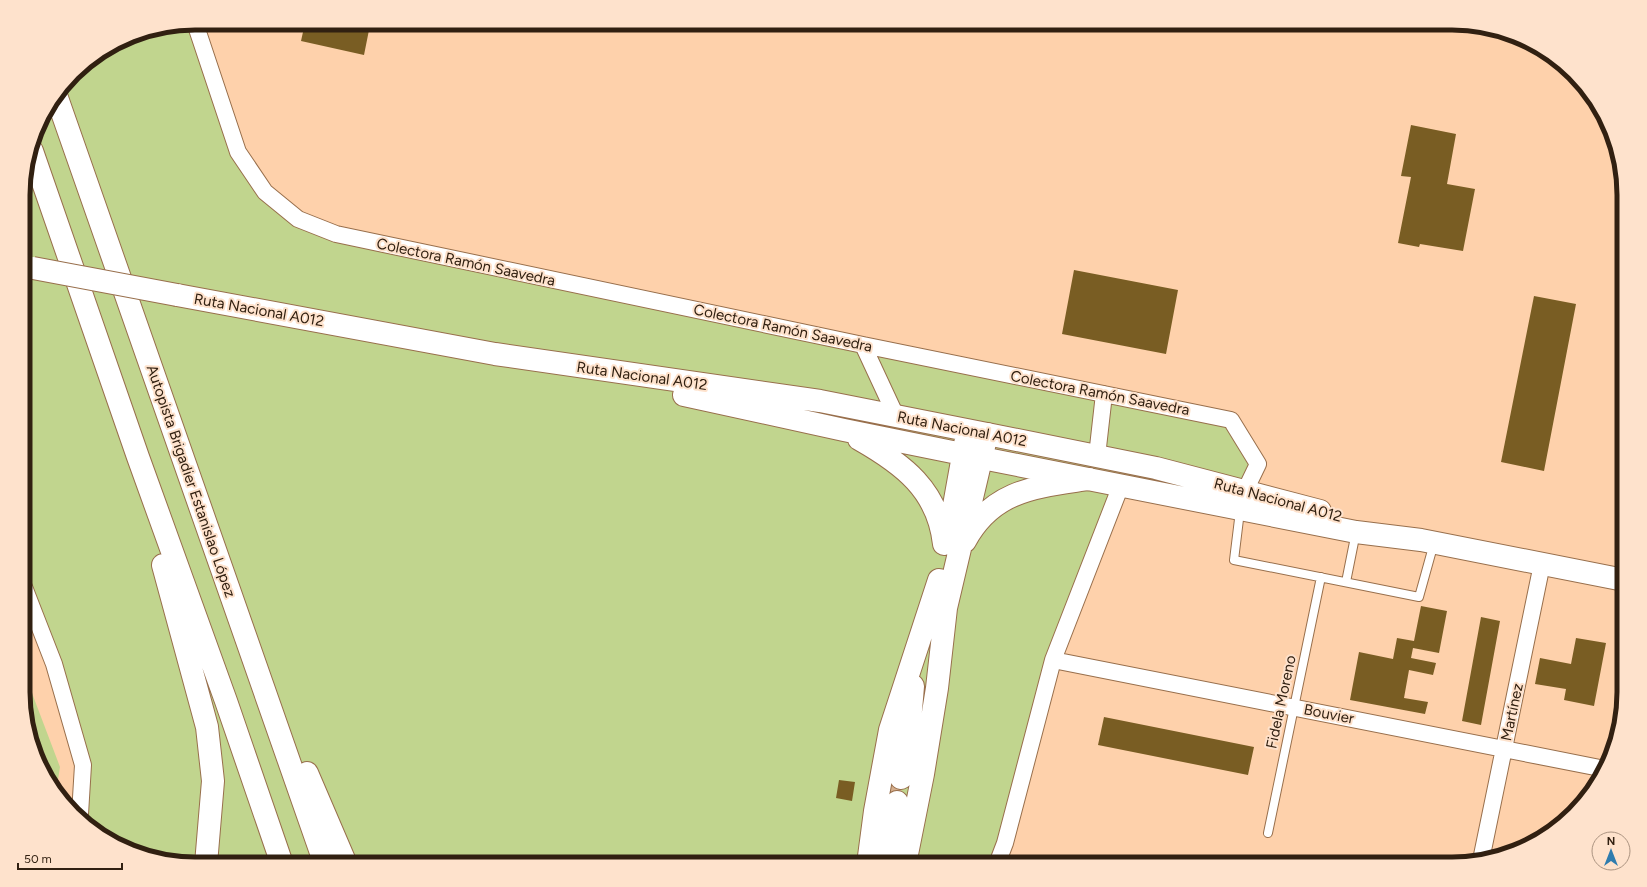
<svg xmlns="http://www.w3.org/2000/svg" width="1647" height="887" font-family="Figtree,sans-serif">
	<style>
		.green { fill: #c1d58e }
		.building { fill: #795d23 }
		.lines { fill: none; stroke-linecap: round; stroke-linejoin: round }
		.highway-tunnel { stroke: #d5ae8c; stroke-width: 22; stroke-dasharray: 22 11; stroke-linecap: butt }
		.lane-casing { stroke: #986f4c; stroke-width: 10 }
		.street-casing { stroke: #986f4c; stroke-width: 18 }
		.primary-casing { stroke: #986f4c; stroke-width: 24 }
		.highway-casing { stroke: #986f4c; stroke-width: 24 }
		.lane { stroke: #fff; stroke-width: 8 }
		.street { stroke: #fff; stroke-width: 16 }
		.primary { stroke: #fff; stroke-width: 22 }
		.highway { stroke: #fff; stroke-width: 22 }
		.highway-bridge-casing { stroke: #986f4c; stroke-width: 24; stroke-linecap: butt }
		.highway-bridge { stroke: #fff; stroke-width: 22 }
		.labels { text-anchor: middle; stroke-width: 4; stroke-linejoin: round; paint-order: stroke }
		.street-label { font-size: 15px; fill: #312011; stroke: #fee2cc }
		.rim { fill: none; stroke: #312011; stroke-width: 5 }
	</style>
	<rect width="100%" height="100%" fill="#fed1ab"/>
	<path class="green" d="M195,23L238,152L298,219L1231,420L1258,464L1245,491L1120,486L1053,660L997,864H195L119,846L80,814L83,765L24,587L23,184L41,119L82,66L130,36Z
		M24,672L60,767L56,792L36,757L25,714Z"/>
	<path class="building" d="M305,23H337L369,30L364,55L301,41Z
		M1411,125L1456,134L1447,184L1475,189L1463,251L1420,244L1419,247L1398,243L1411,177L1401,176Z
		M1074,270L1178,290L1166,354L1062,334Z
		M1534,296L1576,304L1544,471L1501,462Z
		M1623,450V468L1619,467Z
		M1421,606L1447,611L1439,653L1413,648L1411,658L1436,663L1433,675L1409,670L1404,698L1428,702L1425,714L1350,700L1359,652L1393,659L1397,638L1414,641Z
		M1481,617L1500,621L1481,725L1462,721Z
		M1576,638L1606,643L1594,706L1564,700L1566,689L1535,684L1540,658L1571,664Z
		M1104,717L1254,747L1248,775L1098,745Z
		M839,780L855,782L852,801L836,798Z"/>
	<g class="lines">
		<path class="highway-tunnel" d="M888,801L893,777"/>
		<g class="lane-casing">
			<path id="lane" d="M1240,511L1234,560L1419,597L1434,543
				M1346,582L1356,532
				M1268,833L1321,577"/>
		</g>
		<g class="street-casing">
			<path id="street" d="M195,23L238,152L265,192L298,219L336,234L863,345L1231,420L1258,464L1245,491
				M863,345L896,416
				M1097,456L1104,394
				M24,587L54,664L83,765L80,814
				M1053,660L1605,769
				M1481,860L1542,564
				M997,864L1005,843L1053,660L1121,485"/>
		</g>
		<g class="primary-casing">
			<path id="primary" d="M987,434L1156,468L1320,511
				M982,458L1356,532L1421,540L1624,580"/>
		</g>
		<g class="highway-casing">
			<path id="highway" d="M57,98L325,864
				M32,151L138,457L226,701L282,864
				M177,295L495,354L820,401L987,434L946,608L937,688L923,774L905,864
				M684,395L844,430L982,458
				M859,439C903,464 938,490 944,544
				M948,539L966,439
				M965,541C993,489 1037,487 1089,479
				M163,565L207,727L213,781L206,864
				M307,773L346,864
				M901,778L909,734L913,686
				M868,864L875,811L890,730L939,580
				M882,864L890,838L897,802"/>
		</g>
		<use href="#lane" class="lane"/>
		<use href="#street" class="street"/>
		<use href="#primary" class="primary"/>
		<use href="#highway" class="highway"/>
		<g class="highway-bridge-casing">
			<path id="highway-bridge" d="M33,268L177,295"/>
		</g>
		<use href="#highway-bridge" class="highway-bridge"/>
	</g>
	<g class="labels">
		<g class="street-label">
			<text transform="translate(466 262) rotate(12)" y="5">Colectora Ramón Saavedra</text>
			<text transform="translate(259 310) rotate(10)" y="5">Ruta Nacional A012</text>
			<text transform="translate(783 328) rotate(12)" y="5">Colectora Ramón Saavedra</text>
			<text transform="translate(642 376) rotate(8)" y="5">Ruta Nacional A012</text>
			<text transform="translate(1100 393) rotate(11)" y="5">Colectora Ramón Saavedra</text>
			<text transform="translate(962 429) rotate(11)" y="5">Ruta Nacional A012</text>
			<text transform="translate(191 481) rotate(71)" y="5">Autopista Brigadier Estanislao López</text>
			<text transform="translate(1278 500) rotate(15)" y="5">Ruta Nacional A012</text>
			<text transform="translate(1281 702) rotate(-78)" y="5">Fidela Moreno</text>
			<text transform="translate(1512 712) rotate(-78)" y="5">Martínez</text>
			<text transform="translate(1329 714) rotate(11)" y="5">Bouvier</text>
		</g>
	</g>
	<path d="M0 0H1647V887H0ZM195 30H1452A165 165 0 0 1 1617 195V692A165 165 0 0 1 1452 857H195A165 165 0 0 1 30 692V195A165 165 0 0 1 195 30Z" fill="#fee2cc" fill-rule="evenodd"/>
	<path class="rim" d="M195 30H1452A165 165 0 0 1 1617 195V692A165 165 0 0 1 1452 857H195A165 165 0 0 1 30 692V195A165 165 0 0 1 195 30Z"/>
	<g transform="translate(1611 851)"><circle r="19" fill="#fee2cc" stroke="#ac9481"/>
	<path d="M0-3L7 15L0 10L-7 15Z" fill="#2f7cae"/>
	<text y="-6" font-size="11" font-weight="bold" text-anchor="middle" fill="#312011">N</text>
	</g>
	<path d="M18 863v6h104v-6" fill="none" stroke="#312011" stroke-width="2"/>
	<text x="24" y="863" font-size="12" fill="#312011" stroke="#fee2cc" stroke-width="3" paint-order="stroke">50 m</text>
</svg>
